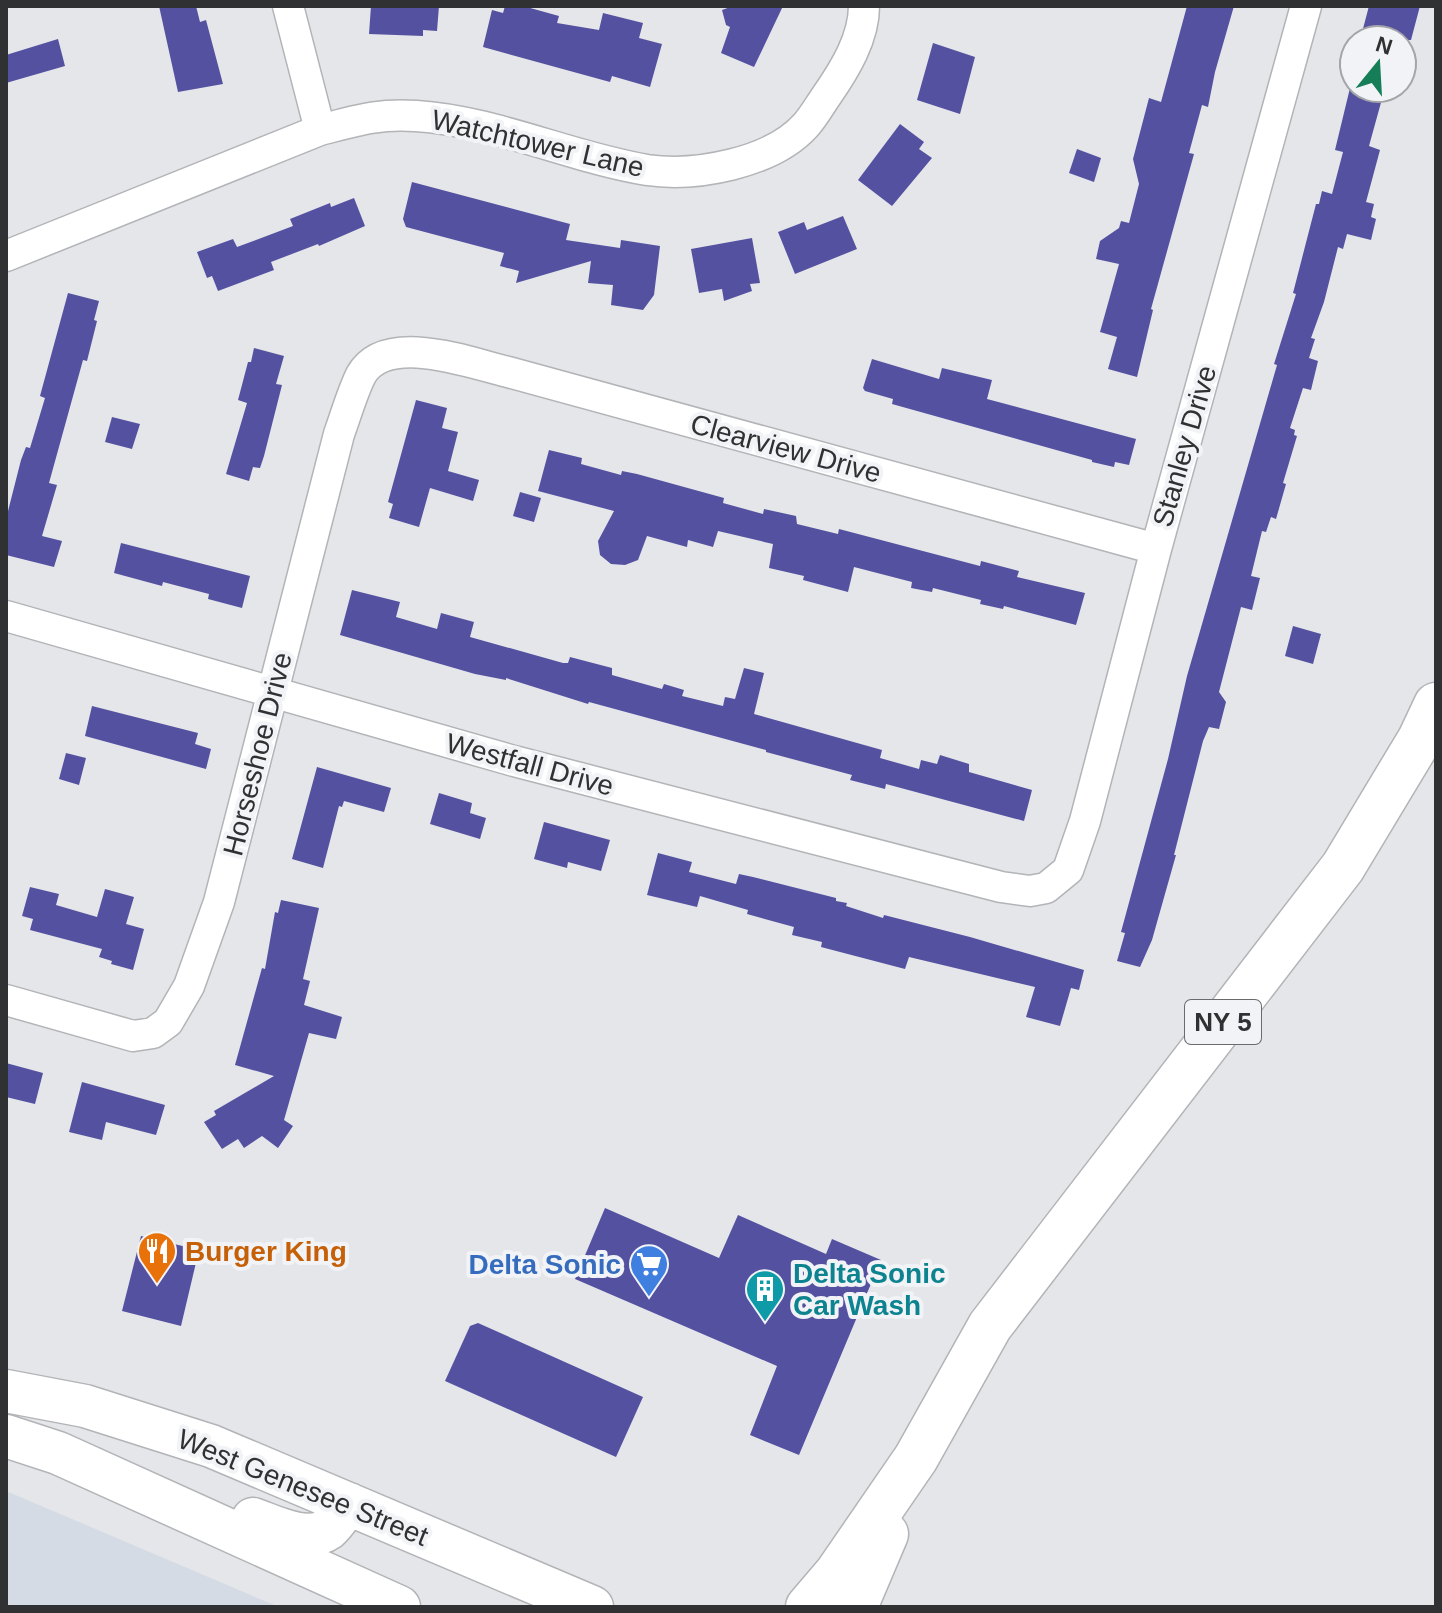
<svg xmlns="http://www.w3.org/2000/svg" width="1442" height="1613" font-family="Arial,sans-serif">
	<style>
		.built { fill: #d5dbe4 }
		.building { fill: #5551a1 }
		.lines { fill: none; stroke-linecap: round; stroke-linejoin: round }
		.minor-casing { stroke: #b2b4b7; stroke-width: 33 }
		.secondary-casing { stroke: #b2b4b7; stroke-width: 45 }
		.motorway-casing { stroke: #b2b4b7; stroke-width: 47 }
		.minor { stroke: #fff; stroke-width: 30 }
		.secondary { stroke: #fff; stroke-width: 42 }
		.motorway { stroke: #fff; stroke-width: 44 }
		.labels { text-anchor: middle; stroke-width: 8; stroke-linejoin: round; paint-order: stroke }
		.shield { fill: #f1f3f6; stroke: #6a6b6d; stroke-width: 2 }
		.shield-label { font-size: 26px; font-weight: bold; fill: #303132 }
		.street-label { font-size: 28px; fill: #303132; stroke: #f1f3f6 }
		.food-label { font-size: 28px; font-weight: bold; fill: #c56008; stroke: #f1f3f6; text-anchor: start }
		.shop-label { font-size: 28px; font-weight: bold; fill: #366cbe; stroke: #f1f3f6; text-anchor: end }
		.culture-label { font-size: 28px; font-weight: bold; fill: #0d838f; stroke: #f1f3f6; text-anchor: start }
	</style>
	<rect width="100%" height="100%" fill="#e4e6e9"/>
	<path class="built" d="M6,1491L279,1607H6Z"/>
	<path class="building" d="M159,6H196L200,22L206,20L223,84L178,92Z
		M371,6H439L437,31L423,30V36L369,34Z
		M505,6H523L559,16L557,23L599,30L603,13L643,23L639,38L662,44L650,87L612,76L610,82L483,47L492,10L503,13Z
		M733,6H783L754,67L721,53L730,27L726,25L722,10Z
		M1187,6H1234L1215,72L1208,107L1202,105L1189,153L1194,154L1151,309L1153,310L1137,377L1108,369L1117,337L1100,332L1119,264L1096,259L1100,241L1119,228L1121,221L1129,223L1139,184L1133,159L1149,98L1161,102Z
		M1369,6H1420L1411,40H1360Z
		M58,39L65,66L6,83V55Z
		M933,43L975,57L960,114L917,100Z
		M1350,88H1385L1369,146L1380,150L1366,202L1374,204L1371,217L1376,219L1371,240L1347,234L1343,249L1338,247L1324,302L1311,338L1315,339L1309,358L1318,361L1311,390L1303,388L1290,428L1295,430L1294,435L1297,436L1283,483L1286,484L1276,519L1271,517L1266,532L1262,531L1251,576L1260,578L1252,610L1241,607L1219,692L1226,702L1219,729L1209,727L1203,741L1174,855H1176L1152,940L1140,967L1117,961L1125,933L1121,932L1168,759L1187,676L1277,365L1274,364L1296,294L1293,293L1316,204H1319L1322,191L1332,194L1343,152L1335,150Z
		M900,124L924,142L919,149L932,158L892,206L858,180Z
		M1077,149L1101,158L1094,182L1069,173Z
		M412,182L570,224L566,240L620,248L621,240L660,246L654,295L643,310L611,305L613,285L588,283L591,261L516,283L519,271L500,266L504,253L406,227L403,219Z
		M354,198L365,226L319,246L318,244L271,262L274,270L218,291L212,276L207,278L197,252L233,239L237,247L293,226L290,219L330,203L331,207Z
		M843,216L857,249L795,274L778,232L804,222L807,230Z
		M752,238L760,283L750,284L752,291L724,301L722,289L699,293L691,249Z
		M68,293L99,301L94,320L97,321L87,361L83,360L49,483L57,485L42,536L62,541L54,567L6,555V519L21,460L26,447L30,448L45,398L40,396Z
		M254,348L284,356L276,384L282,385L264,456L260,468L253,467L249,481L226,474L247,403L238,400L248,362H251Z
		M872,359L939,379L942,368L992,380L987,399L1136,439L1129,465L1115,462L1114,467L1092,462V460L892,404L893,399L865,391L863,388Z
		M416,400L447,408L442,428L458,432L448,471L479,480L473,501L430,488L419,527L389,518L393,504L388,502Z
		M112,417L140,424L132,449L105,442Z
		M549,450L582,458L581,464L621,475L622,471L637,474L724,498L723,503L763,514L764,509L796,516L797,524L838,534L839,529L980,566L981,561L1019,571L1017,577L1085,593L1076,625L1004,606L1003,609L980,604L981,600L933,588L932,592L911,588L912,582L854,567L848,592L803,580L804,576L769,568L773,544L718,531L713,547L688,540L687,547L647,536L638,560L625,565L611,564L600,555L598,541L614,511L538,491Z
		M520,492L541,498L534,522L513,516Z
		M121,543L250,576L242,608L208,599L209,594L163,582L162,586L114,573Z
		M352,590L400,602L396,617L437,629L441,613L474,622L470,637L563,663H568L570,657L612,668V675L662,689L664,684L684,690L682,696L723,706L725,697L735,699L744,668L764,673L754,714L882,750L880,758L919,769L921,760L937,764L940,755L969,764V772L1032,790L1024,821L886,784L885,789L850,780L852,775L766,752V750L589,702L588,704L506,678V680L475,674L340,635Z
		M1293,626L1321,634L1313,664L1285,656Z
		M92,706L198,733L195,744L211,749L206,769L85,736Z
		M66,753L86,758L79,785L59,779Z
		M317,767L391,788L384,812L344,801L342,807L339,806L323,868L292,859Z
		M439,793L472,803L470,813L486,818L480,839L430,824Z
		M544,822L610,840L601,871L568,862L567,868L534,859Z
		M658,853L692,862L689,872L736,884L739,874L753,877L836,898V901L847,903L846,906L883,918L884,915L970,937L1084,970L1079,990L1071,988L1060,1026L1026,1017L1035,987L909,957L905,969L821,947L822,942L792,935L794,927L747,914L748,910L700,896L697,907L647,895Z
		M30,887L59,894L56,905L97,917L105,889L134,897L126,924L144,929L133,970L111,964L112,961L99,957L102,949L30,930L33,919L22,916Z
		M281,900L319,908L303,979L310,981L304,1005L342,1017L336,1039L309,1033L284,1120L293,1126L278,1148L262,1136L244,1148L238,1139L222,1149L204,1122L216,1115L214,1111L274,1076L235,1065L262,968L265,969L275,912L278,913Z
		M6,1063L43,1073L35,1104L6,1097Z
		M82,1082L165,1105L156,1135L106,1122L102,1140L69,1132Z
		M605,1208L719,1258L738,1215L826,1254L832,1239L881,1260L799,1455L750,1435L777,1366L575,1279Z
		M141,1236L199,1250L181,1326L122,1311Z
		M478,1323L643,1397L616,1457L445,1381L470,1326Z"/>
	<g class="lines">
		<g class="minor-casing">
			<path id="minor" d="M288,6L320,130
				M6,256L320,130C355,121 379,113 416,116C495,121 569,157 647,170C696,177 772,163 806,125C814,116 820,105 827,95C845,69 864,38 864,6
				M6,616L514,761L1001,887L1030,891L1046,888L1068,870L1085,821L1156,549L1306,6
				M6,1000L133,1036L153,1033L168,1022L189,986L219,902L339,434C346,415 352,393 361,375C386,331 470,363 508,372L1156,549"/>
		</g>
		<g class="secondary-casing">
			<path id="secondary" d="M6,1391L85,1406L211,1446L592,1607
				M6,1436L58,1453L399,1607
				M253,1519C273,1526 307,1544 328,1529C336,1522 342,1511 349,1504"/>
		</g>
		<g class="motorway-casing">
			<path id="motorway" d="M808,1607L837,1573L916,1458L990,1326L1343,867L1420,739L1436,705
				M855,1607L886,1534"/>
		</g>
		<use href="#minor" class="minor"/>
		<use href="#secondary" class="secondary"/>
		<use href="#motorway" class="motorway"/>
	</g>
	<defs>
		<g id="restaurant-pin" transform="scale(2)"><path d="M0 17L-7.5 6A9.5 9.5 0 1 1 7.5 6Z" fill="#e8710a" stroke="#f1f3f6"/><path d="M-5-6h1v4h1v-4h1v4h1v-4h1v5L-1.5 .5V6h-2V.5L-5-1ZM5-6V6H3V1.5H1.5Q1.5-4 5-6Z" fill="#fff"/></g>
		<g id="supermarket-pin" transform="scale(2)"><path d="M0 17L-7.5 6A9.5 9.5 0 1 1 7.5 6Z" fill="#3f7fe0" stroke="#f1f3f6"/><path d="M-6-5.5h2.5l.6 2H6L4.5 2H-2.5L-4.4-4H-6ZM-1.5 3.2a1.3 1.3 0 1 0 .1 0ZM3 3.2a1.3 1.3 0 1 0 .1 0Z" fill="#fff"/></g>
		<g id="building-pin" transform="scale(2)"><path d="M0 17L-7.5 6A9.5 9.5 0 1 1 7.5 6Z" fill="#0f9aa8" stroke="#f1f3f6"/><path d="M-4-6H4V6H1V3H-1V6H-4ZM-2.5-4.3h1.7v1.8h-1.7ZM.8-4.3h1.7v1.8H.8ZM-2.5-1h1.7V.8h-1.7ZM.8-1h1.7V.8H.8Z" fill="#fff"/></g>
	</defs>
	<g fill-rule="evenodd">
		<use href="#restaurant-pin" x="157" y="1251"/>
		<use href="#supermarket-pin" x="649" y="1264"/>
		<use href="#building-pin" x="765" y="1289"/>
	</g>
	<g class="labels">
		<rect class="shield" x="1185" y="1000" width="76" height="44" rx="6"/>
		<g class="shield-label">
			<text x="1223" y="1031">NY 5</text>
		</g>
		<g class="street-label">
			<text transform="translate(538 143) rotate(13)" y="10">Watchtower Lane</text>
			<text transform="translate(1184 446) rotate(-74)" y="10">Stanley Drive</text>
			<text transform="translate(786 448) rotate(15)" y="10">Clearview Drive</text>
			<text transform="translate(257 754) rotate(-76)" y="10">Horseshoe Drive</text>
			<text transform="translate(530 764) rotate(15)" y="10">Westfall Drive</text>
			<text transform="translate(303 1487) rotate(22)" y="10">West Genesee Street</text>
		</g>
		<g class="food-label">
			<text x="185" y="1261">Burger King</text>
		</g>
		<g class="shop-label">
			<text x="621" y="1274">Delta Sonic</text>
		</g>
		<g class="culture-label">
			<text x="793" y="1283">Delta Sonic<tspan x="793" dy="32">Car Wash</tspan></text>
		</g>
	</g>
	<rect width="1442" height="1613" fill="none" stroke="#303132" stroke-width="16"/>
	<g transform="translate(1378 64) rotate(18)"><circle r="38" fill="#f1f3f6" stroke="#a4a5a8" stroke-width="2"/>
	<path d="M0-6L14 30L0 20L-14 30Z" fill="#157e58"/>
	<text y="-12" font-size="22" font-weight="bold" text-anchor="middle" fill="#303132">N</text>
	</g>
</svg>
